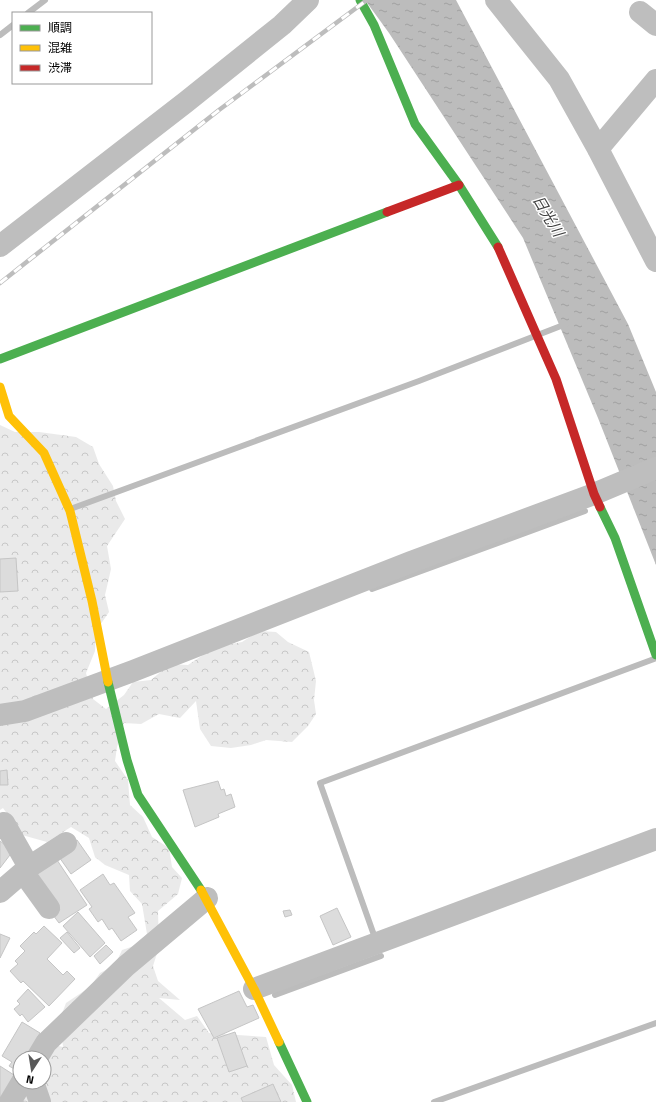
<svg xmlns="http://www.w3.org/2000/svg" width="656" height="1102" font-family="'Titillium Web','Noto Sans JP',sans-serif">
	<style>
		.forest { fill: url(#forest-crowns) }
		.water { fill: url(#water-ripples) }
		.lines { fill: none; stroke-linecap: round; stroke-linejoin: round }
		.stream { stroke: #bcbcbc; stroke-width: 6 }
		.building { fill: #dcdcdc; stroke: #c5c5c5 }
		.street { stroke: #bebebe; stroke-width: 22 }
		.fast { stroke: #4caf50; stroke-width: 9 }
		.slow { stroke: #ffc107; stroke-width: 9 }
		.jam { stroke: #c62828; stroke-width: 9 }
		.rail-casing { stroke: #bdbdbd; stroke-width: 4.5 }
		.rail { stroke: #fff; stroke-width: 3; stroke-dasharray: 9; stroke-linecap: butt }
		.labels { text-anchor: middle; stroke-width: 3; stroke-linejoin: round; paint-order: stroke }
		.water-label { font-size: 15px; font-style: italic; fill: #404040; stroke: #fff }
	</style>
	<defs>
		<pattern id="forest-crowns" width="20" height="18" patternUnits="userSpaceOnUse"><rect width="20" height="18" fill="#eaeaea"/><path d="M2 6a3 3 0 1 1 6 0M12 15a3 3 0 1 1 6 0" fill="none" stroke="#c7c7c7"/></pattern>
		<pattern id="water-ripples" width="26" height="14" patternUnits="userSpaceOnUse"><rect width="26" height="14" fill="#bcbcbc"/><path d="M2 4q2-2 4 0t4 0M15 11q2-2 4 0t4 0" fill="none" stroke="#a0a0a0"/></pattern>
	</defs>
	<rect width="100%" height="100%" fill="#fff"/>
	<path class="forest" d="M0,425L15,432H39L76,437L93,447L99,464L113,486L116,501L125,519L107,546L111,569L105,595L109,612L96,631L95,651L86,673L93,699L106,709L124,695L133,682L151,680L170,664L188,665L215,647L242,642L259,631L276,632L288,642L309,652L316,681L314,700L316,714L308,726L292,742L266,740L251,745L231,748L211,746L200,729L196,701L180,718L159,714L141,724L124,723L117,747L115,761L128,780L130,805L143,817L152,837L169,848L172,867L182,878L178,894L158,911L159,947L153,966L158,981L180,1000L159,998L185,1020L197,1016L209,1033L266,1037L274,1065L292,1085L296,1102H22L24,1094L44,1082V1058L54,1045L63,1047L60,1019L66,1003L90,987L100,973L115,965L122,950L137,945L147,934L142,904L130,891L129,875L105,865L95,857L89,838L71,827L47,842L22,835L3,808L0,810Z"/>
	<path class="water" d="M365,0H456L628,324L656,392V565L598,418L523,238L389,33Z"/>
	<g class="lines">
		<path class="stream" d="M28,13L45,0
			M0,35L13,25
			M73,508L419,381L566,324
			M372,589L585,511
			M375,938L320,783L654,659
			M275,995L381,956
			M434,1102L656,1023"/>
	</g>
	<path class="building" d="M16,558L18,591L0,592V559Z
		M7,770L8,785H0V771Z
		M218,781L221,790L224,789L226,796L231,794L235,807L218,814L219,817L195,827L183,790Z
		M77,840L91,860L71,874L57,854Z
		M0,841L13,851L0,868Z
		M55,857L87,905L59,923L53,915L60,910L32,872Z
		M103,874L110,885L114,883L135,913L128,917L137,930L121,941L112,928L109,930L102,919L98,922L89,909L92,907L80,890Z
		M337,908L351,937L333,945L320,916Z
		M290,910L292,915L285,917L283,911Z
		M78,912L105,943L90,957L63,926Z
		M44,926L62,943L47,959L63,975L67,971L75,979L49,1006L23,981L21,983L10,971L18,964L15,961L25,951L20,946L34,932L36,934Z
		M67,932L80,948L74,953L60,938Z
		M0,934L10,938L0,958Z
		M106,945L113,952L100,964L94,956Z
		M28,989L45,1007L28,1022L22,1014L20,1016L14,1009L20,1004L17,1001Z
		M239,991L247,1007L253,1005L259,1018L214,1038L198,1009Z
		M22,1022L40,1033L26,1058H20L18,1071L9,1066L12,1062L2,1056Z
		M235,1032L247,1066L229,1072L217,1038Z
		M0,1066L14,1075L0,1102Z
		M273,1084L281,1102H243L241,1098Z"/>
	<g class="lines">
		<path class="street" d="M496,0L559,79L598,149L656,261
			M640,12L656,25
			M598,149L656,80
			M0,246L186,102L282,25L308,0
			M0,715L25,711L133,671L411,562L594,494L656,468
			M0,828L4,823L29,867
			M23,872L49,908
			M0,892L29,867L66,843
			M254,989L656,839
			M37,1058L46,1043L126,966L207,898
			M33,1082L40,1102
			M10,1102L22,1082"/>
		<path class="fast" d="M360,0L374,25L415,124L459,185L498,247
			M0,359L387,212
			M600,507L615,538L656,655
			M108,682L127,760L138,795L201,890
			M279,1042L307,1102"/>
		<path class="slow" d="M0,387L9,416L44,453L70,511L92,601L108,682
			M201,890L254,989L279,1042"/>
		<path class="jam" d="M387,212L459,185
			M498,247L556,379L594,494L600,507"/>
		<g class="rail-casing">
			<path id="rail" d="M0,283L219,110L367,0"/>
		</g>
		<use href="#rail" class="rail"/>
	</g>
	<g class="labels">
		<g class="water-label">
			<text transform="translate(548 216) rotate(59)" y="5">日光川</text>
		</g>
	</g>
	<rect x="12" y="12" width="140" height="72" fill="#ffffff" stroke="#999999"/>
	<rect x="20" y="25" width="20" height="6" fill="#4caf50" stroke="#999999"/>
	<text x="48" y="32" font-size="12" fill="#000000">順調</text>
	<rect x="20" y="45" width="20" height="6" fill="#ffc107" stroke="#999999"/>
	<text x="48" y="52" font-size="12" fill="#000000">混雑</text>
	<rect x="20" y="65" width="20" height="6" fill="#c62828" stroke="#999999"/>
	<text x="48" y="72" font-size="12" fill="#000000">渋滞</text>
	<g transform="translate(32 1070) rotate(192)"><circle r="19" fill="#ffffff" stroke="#999999"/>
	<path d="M0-3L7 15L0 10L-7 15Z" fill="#595959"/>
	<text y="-6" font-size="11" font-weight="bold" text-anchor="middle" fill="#000000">N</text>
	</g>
</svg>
